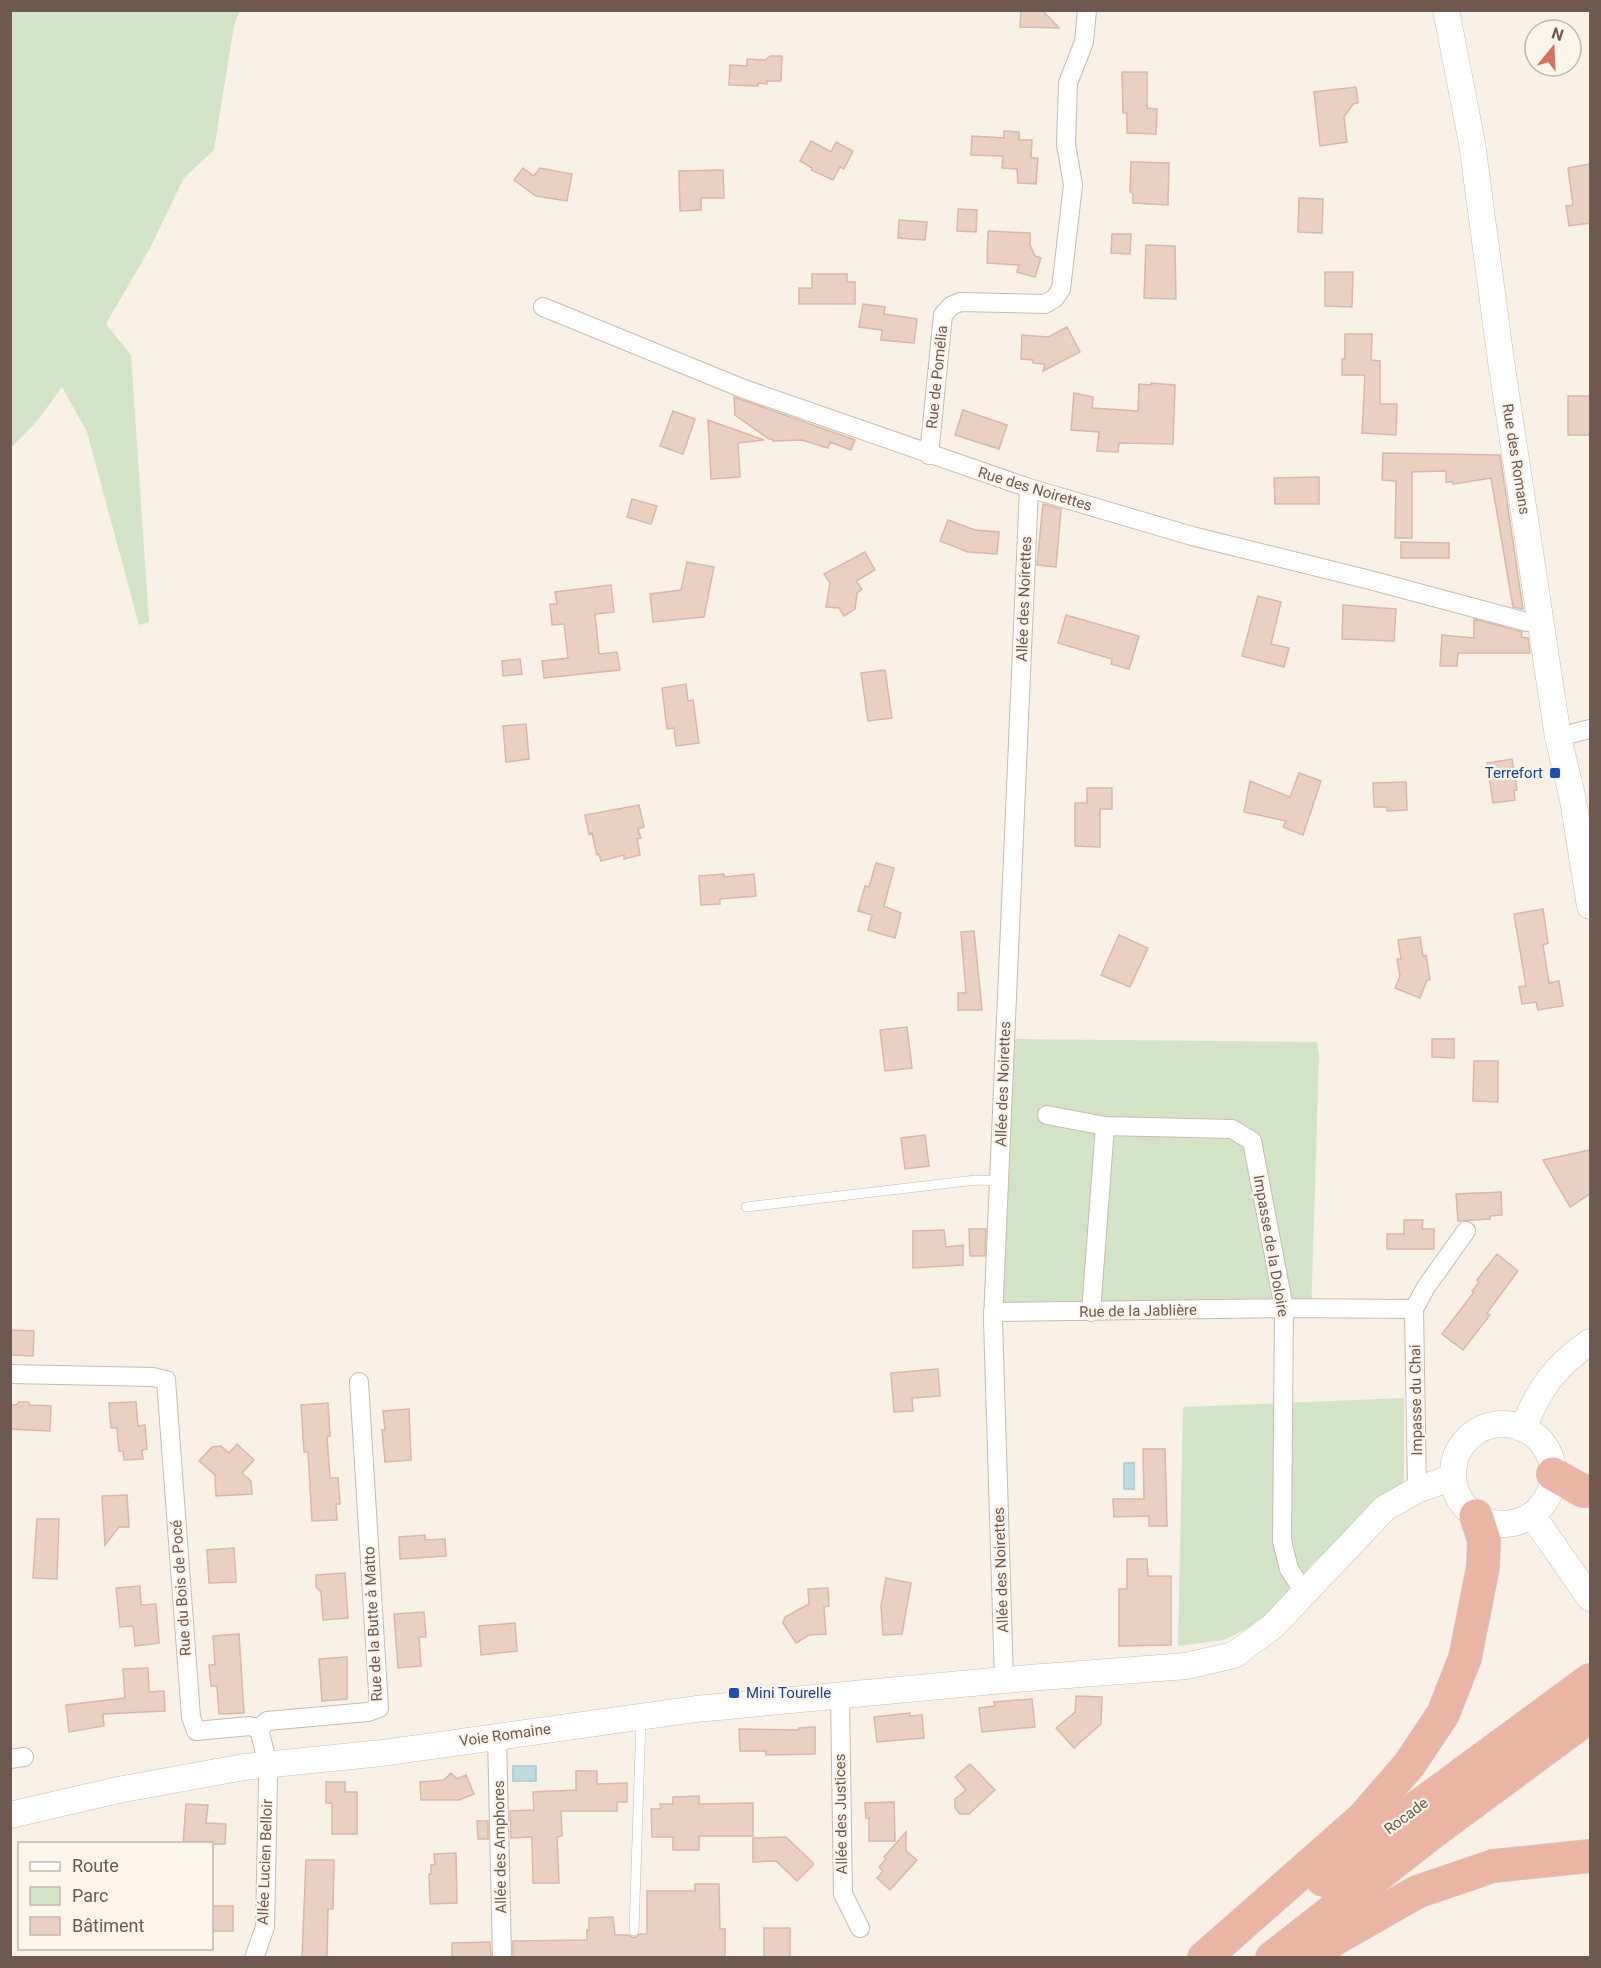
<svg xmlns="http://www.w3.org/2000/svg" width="1601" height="1968" font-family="Roboto,sans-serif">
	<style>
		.green { fill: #d3e4c6 }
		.water { fill: #bddce0; stroke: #a5cad0; stroke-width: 1.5 }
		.building { fill: #ebd1c1; stroke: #dbb7a4; stroke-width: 1.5 }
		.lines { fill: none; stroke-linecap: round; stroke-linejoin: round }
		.lane-casing { stroke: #c9b9ae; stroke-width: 10 }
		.street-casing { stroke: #c9b9ae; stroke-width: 20 }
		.secondary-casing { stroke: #cdbbaf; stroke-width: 27 }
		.highway-casing { stroke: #d4cdca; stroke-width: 34 }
		.lane { stroke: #fff; stroke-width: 9 }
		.street { stroke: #fff; stroke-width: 18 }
		.secondary { stroke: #fff; stroke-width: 26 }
		.highway { stroke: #ebb5a5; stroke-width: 33 }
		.transit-dot { fill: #1a4fb4; stroke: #fcf5ec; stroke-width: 2 }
		.labels { text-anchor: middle; stroke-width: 4.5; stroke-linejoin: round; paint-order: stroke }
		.street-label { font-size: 15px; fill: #6f594e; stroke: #fcf5ec }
		.transit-label { font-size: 15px; fill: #164399; stroke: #fcf5ec; text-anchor: end }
	</style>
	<rect width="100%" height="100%" fill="#f9f1e6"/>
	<path class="green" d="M11,10L240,11L234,25L214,150L184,178L150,248L106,324L131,355L149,622L139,625L87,432L62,387L38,420L11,448Z
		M1014,1039L1317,1042L1319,1055L1311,1317L999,1321Z
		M1404,1398V1486L1314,1562L1272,1616L1224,1640L1178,1646L1183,1407Z"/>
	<path class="water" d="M1124,1463H1134V1489H1124Z
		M513,1766H536V1781H513Z"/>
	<path class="building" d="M1021,10H1042L1059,28L1020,27Z
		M770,56H782L781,81H767V84L758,83V86L729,85L730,65L747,66V59L765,60Z
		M1122,72H1147V108L1157,109L1156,134L1127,133V113H1123Z
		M1356,87L1358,103L1353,104L1344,117L1347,142L1320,146L1314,92Z
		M1004,131L1019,132V140H1032L1031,158H1038L1036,184L1018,183L1017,169L1002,168L1003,156L971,155L972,136L1004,138Z
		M811,141L831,152L836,142L853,151L844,169L840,167L833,180L811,170L812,168L800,161Z
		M1131,162L1169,163L1168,205L1133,203V194L1130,192Z
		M1590,164V223L1569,226L1566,206L1573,205L1568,168Z
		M523,168L534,176L540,168L572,174L567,201L536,196L514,180Z
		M723,170L724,198H701V210L680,211L679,171Z
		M1299,198L1323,199L1322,233L1298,232Z
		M958,209L977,210L976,232L957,231Z
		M899,220L927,222L925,240L898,238Z
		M988,231L1030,233V245L1035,256L1041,258L1035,277L1017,272L1019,265L987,263Z
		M1112,234H1131L1130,254L1111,253Z
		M1146,245L1175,246L1176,299L1144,298Z
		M1325,272H1353L1352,307L1325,306Z
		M812,274H847V282H855V304H799V288H812Z
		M863,304L885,307L884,314L917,319L914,343L881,340L882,330L859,327Z
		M1067,327L1080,352L1043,371L1045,364L1033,363V360L1021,359L1022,335L1048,337Z
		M1345,334H1372L1371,360L1380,361V404H1397L1396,435L1362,433L1365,375H1342V359H1345Z
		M1151,383L1175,385L1173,444L1119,443L1118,452L1097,451L1099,432L1071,430L1074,393L1093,397L1092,408L1138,411L1139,384L1151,385Z
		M1568,396H1590V435H1568Z
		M734,397L855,440L851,450L830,442L828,448L802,440L773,441V439H769L735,415Z
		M963,410L1007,425L999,449L955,435Z
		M673,411L695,419L683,454L660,446Z
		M708,420L764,440L738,443L740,477L711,479Z
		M1383,453L1500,455L1523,609L1513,607L1491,478L1453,484V482H1446V471L1412,472V538H1395L1396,481L1382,480Z
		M1319,477V504H1275L1274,478Z
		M632,499L657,506L651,524L627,517Z
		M1043,504L1061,509L1056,567L1037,565Z
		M948,520L975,530L999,532L997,554L968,552L940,541Z
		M1401,542L1449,543V558H1401Z
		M865,552L875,570L856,581L862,589L857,593L855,609L844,616L839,608L826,607L830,583L824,574Z
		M687,562L714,567L704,617L653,622L650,594L681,590Z
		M611,585L614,612L595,614L599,654L617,652L620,670L544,678L542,661L568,658L564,624L552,625L550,604H557L555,592Z
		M1258,596L1281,602L1271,644L1289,648L1284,667L1242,656Z
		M1343,605L1396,609L1394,641L1342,639Z
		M1066,615L1139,636L1129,669L1111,664L1112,659L1058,643Z
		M1474,619L1522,632L1521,637L1528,638L1530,653H1458L1457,666H1440L1442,635L1474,638Z
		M520,659L522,674L503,676L502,661Z
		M885,670L892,718L868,721L861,673Z
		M686,684L688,701L693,700L699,743L676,746L674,728L667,729L662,688Z
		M526,724L529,759L506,762L503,726Z
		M1512,759L1517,790H1514L1515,800L1493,803L1487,763Z
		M1299,773L1321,781L1303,835L1283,827L1286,821L1244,812L1250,781L1290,797Z
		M1406,782L1407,810L1387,811V807H1374L1373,783Z
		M1087,788H1112V809H1100V847L1075,846V803H1087Z
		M639,805L644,827L638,829L641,838L637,839L640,855L624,859V855L601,861L599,854L597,855L592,833L589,834L585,815Z
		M876,863L894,868L884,906L901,913L895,938L868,930L872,915L858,911L865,886L869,887Z
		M724,874V877L754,874L756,896L720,899V904L701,905L699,876Z
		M1543,909L1548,943L1543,945L1549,983L1559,981L1563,1006L1538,1010L1536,1002L1522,1004L1519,987L1526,986L1514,914Z
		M974,931L982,1010H958V993H966L961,932Z
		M1119,935L1148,948L1130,987L1101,975Z
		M1420,937L1423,956L1426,955L1430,980H1427L1420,998L1395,988L1400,976L1397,959H1401L1398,940Z
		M907,1027L912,1068L885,1071L880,1030Z
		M1432,1039H1454V1058L1432,1057Z
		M1474,1061H1498V1102L1473,1101Z
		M925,1135L929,1166L905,1169L901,1138Z
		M1590,1150V1194L1570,1207L1543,1160Z
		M1501,1192L1502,1215L1490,1216V1219L1458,1221L1456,1194Z
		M1404,1220H1423L1422,1229H1434V1249H1387V1234H1404Z
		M969,1229H986L985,1256H970Z
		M944,1230L946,1247L963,1245V1265L913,1268V1231Z
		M1497,1254L1518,1271L1487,1313L1490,1315L1463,1350L1442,1334L1474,1292L1472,1291L1479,1282L1477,1280Z
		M10,1330L34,1331L33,1356L10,1355Z
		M938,1369L940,1396L912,1398L913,1411L894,1412L891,1373Z
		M19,1402H28L30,1405L51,1406L50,1431L10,1429V1405H16Z
		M136,1402L138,1426L145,1425L147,1449L142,1450L143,1459L124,1460L123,1451H119L117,1428H111L109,1403Z
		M328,1403L330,1436L327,1437L330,1478H338L340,1504H336L337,1520L312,1521L308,1452H304L301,1405Z
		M409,1409L411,1460L385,1462L382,1430H385L383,1411Z
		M237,1444L254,1460L242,1473L251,1481L252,1494L216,1496L215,1475L199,1461L212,1447L221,1446L229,1453Z
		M1143,1449H1165L1167,1526H1149V1516L1114,1517L1113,1499H1144Z
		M127,1495L129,1527H119L105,1545L102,1496Z
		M37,1519H59L57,1579L33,1578Z
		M425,1535V1540L445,1539L446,1556L400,1559L399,1537Z
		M234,1548L236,1582L209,1583L207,1550Z
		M1127,1559H1147L1148,1576H1171V1645L1119,1646V1589H1127Z
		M345,1573L348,1618L323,1620L321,1592L316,1587V1575Z
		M886,1578L911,1583L902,1634L883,1635L881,1606Z
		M140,1586L141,1605L156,1604L159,1643L135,1646L133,1626L120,1627L116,1588Z
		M828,1588L829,1606L824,1607L826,1634L809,1635L796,1643L783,1623L785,1617L809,1604L808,1589Z
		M424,1612L426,1637H419L421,1666L398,1668L394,1614Z
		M515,1623L517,1651L481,1655L479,1626Z
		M239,1634L244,1713L219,1714L217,1686H211L209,1665H215L213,1636Z
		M347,1657V1699L322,1701L319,1659Z
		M148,1668L149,1692L164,1691L165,1711L103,1714L104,1726L69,1732L66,1705L125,1698L123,1669Z
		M1076,1696L1102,1697L1101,1724L1074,1748L1056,1728L1075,1712Z
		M1032,1699L1035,1727L982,1732L979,1708L995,1706L994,1702Z
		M910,1713L909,1716L922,1715L924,1738L877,1742L874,1717Z
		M815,1727V1754L766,1755V1751H740L739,1729L799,1730V1728Z
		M970,1764L995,1790L969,1814H960L955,1808V1799L966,1790L955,1777Z
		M576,1771H597V1784L627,1783V1802H617V1811H561L562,1836L557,1837L559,1883H533L532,1837L511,1838L510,1811L534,1810L533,1792L576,1790Z
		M451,1773L457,1779L466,1775L474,1794L459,1800H421L420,1782L444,1780Z
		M326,1782H345V1792H357V1834H332V1803H326Z
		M699,1796V1804L753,1803V1836H699V1850H673V1837H652L651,1809H661L660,1804H673V1797Z
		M894,1802L895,1841H869V1818H866L865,1803Z
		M186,1804L208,1805L206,1823L226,1824L225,1844H183Z
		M477,1821H488V1839H478Z
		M906,1832V1851L917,1860L890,1890L877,1878L883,1871L879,1867L886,1859L884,1857Z
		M786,1837L814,1864L797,1881L776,1861L753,1862V1838Z
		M456,1853L457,1903L430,1904L429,1874H431V1865H435L434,1854Z
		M306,1860H334L333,1909H328L327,1958H302Z
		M695,1884H719L720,1929H725V1958H513V1941L587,1940V1930H589V1918L613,1917L615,1935H628L634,1938L640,1934H647V1891H695Z
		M212,1906H233V1931H212Z
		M764,1928H790V1958H764Z
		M490,1942L491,1958H452V1943Z"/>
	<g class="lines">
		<g class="lane-casing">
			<path id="lane" d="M746,1207L976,1180L999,1181
				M634,1931L641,1719"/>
		</g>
		<g class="street-casing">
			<path id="street" d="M543,307L744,389L1029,488L1192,536L1370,580L1527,622L1541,621
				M929,455L943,315L951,306L960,302L1045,304L1055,298L1061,289L1073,185L1066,144L1068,83L1084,42L1087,10
				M1558,737L1590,729
				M1047,1115L1105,1126L1232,1129L1252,1141L1284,1308L1282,1541L1289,1569L1304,1592
				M993,1312L1284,1308L1414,1309
				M1091,1312L1105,1126
				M10,1374L153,1377L166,1380L191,1717L196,1731L250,1726L259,1729
				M1417,1490L1414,1309L1426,1287L1466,1231
				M1004,1680L993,1320L1029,488
				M840,1696L843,1894L860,1928
				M497,1736L502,1958
				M10,1759L24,1757
				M254,1958L265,1927L268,1781V1765L259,1729L267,1721L368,1712L379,1708L359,1382"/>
		</g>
		<g class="secondary-casing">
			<path id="secondary" d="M1446,10L1472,143L1501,361L1558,737L1573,800L1590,906
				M1453 1474a50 50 0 1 1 100 0a50 50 0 1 1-100 0Z
				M1523,1429C1539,1388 1555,1366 1590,1342
				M1532,1515L1590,1598
				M10,1815L118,1790L244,1767L382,1753L696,1709L1004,1680L1186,1666L1234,1655L1273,1626L1385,1508L1417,1490L1453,1477"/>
		</g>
		<g class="highway-casing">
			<path id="highway" d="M1553,1474L1583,1491H1590
				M1323,1880L1416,1808L1590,1680
				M1204,1958L1363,1818L1409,1765L1443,1714L1465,1658L1483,1567L1484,1540L1476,1516
				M1272,1958L1433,1832L1590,1716
				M1308,1958L1333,1940L1417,1892L1493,1866L1590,1856"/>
		</g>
		<use href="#lane" class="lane"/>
		<use href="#street" class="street"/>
		<use href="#secondary" class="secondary"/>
		<use href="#highway" class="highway"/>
	</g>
	<g class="transit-dot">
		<rect x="1549" y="767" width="12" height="12" rx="3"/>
		<rect x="728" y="1687" width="12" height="12" rx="3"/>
	</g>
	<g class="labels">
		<g class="street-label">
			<text transform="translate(937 377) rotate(-84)" y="5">Rue de Pomélia</text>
			<text transform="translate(1516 459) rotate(81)" y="5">Rue des Romans</text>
			<text transform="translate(1035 489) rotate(17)" y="5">Rue des Noirettes</text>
			<text transform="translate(1024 599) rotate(-88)" y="5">Allée des Noirettes</text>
			<text transform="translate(1003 1084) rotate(-88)" y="5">Allée des Noirettes</text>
			<text transform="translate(1271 1246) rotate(80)" y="5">Impasse de la Doloire</text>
			<text transform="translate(1138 1311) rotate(-1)" y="5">Rue de la Jablière</text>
			<text transform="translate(1416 1400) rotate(-91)" y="5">Impasse du Chai</text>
			<text transform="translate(1001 1570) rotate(-92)" y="5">Allée des Noirettes</text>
			<text transform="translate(181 1588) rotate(-94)" y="5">Rue du Bois de Pocé</text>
			<text transform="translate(373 1624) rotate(-93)" y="5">Rue de la Butte à Matto</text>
			<text transform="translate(505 1735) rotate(-8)" y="5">Voie Romaine</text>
			<text transform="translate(841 1814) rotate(-91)" y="5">Allée des Justices</text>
			<text transform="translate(1406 1816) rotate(-37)" y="5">Rocade</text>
			<text transform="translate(500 1847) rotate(-91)" y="5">Allée des Amphores</text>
			<text transform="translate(265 1862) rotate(-88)" y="5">Allée Lucien Belloir</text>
		</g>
		<g class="transit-label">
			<text x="1543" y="778">Terrefort</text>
			<text x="746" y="1698" text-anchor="start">Mini Tourelle</text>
		</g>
	</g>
	<rect width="1601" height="1968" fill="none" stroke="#6f594e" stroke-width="24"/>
	<rect x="18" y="1842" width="195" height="108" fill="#fcf5ec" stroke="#c4b7ad" stroke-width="1.5"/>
	<rect x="30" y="1862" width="30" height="9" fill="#ffffff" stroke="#c4b7ad" stroke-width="1.5"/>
	<text x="72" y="1872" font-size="18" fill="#6f594e">Route</text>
	<rect x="30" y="1887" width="30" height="18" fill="#d3e4c6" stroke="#c4b7ad" stroke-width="1.5"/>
	<text x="72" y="1902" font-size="18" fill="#6f594e">Parc</text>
	<rect x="30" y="1917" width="30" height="18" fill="#ebd1c1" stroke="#c4b7ad" stroke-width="1.5"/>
	<text x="72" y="1932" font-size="18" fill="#6f594e">Bâtiment</text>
	<g transform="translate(1553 48) rotate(18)"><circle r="28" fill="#fcf5ec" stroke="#c4b7ad" stroke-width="1.5"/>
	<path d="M0-4.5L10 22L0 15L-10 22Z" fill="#d2735b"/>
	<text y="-9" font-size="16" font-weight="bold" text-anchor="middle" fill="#6f594e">N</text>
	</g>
</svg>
